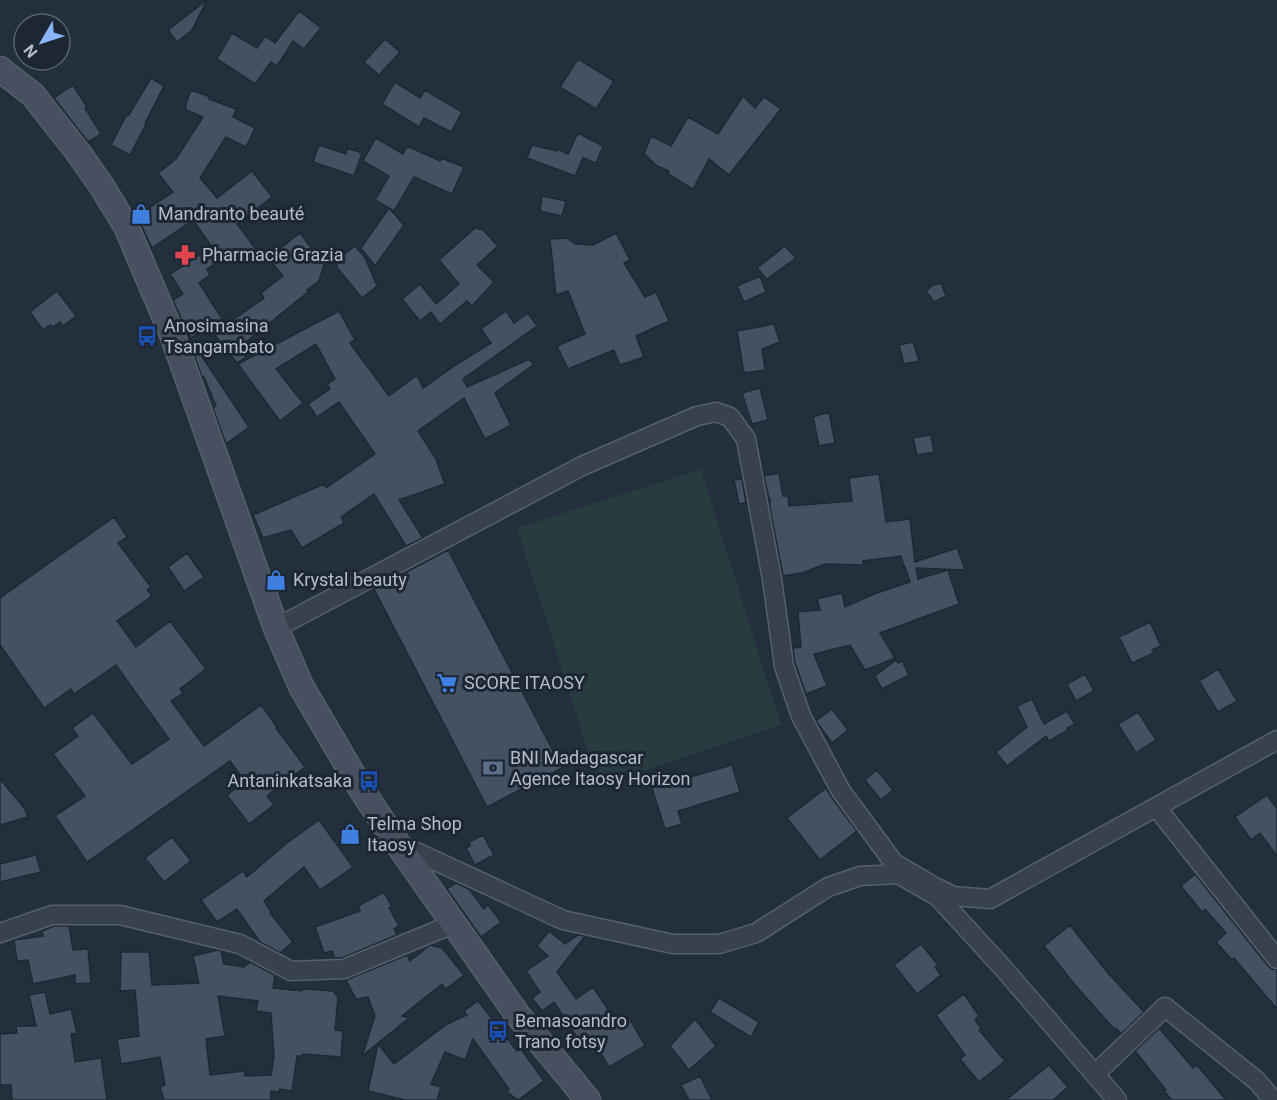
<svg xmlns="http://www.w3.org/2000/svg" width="1277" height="1100" font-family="Roboto,sans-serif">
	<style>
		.green { fill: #263c3f }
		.building { fill: #455162; stroke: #1f2835; stroke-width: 1.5; fill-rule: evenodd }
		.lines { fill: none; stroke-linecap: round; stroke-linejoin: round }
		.street-casing { stroke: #565f6c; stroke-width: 21 }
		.secondary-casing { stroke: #565f6c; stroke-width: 27 }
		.street { stroke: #38414e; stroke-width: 18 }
		.secondary { stroke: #465061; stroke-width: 24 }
		.labels { text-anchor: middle; stroke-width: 6; stroke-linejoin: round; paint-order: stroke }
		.poi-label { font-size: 18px; fill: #b4bcc9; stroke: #1d2633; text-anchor: start }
	</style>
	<rect width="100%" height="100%" fill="#242f3e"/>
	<path class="green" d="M701,469L781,725L599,786L517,528Z"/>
	<path class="building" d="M207,0L192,30L177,42L168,30Z
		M299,11L321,28L304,49L293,41L277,66L271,62L255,84L217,59L232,33L257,48L265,36L275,43Z
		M385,39L400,52L379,75L364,62Z
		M578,59L614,81L596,109L560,87Z
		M151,78L164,86L145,123L146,124L130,155L111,145L127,114L129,115Z
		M395,82L420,98L425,90L462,112L451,132L424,118L419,127L382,104Z
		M73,85L87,107L85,108L101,134L88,142L54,98Z
		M191,90L210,97L209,99L236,109L233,117L255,128L246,147L226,137L200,178L217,198L252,171L272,197L237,224L260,255L247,264L237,250L207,269L210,275L199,283L226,325L264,298L261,293L283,276L268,258L300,233L324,265L319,281L307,290L308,292L240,347L246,357L237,363L208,326L191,338L186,330L173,300L183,294L170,274L212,247L193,220L152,248L137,216L173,192L158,173L176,159L203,117L186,110V104Z
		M743,96L755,108L764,97L781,109L729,175L709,159L693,189L668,174L669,171L657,166L644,154L651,136L671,146L688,117L718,134Z
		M578,133L603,146L596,163L583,158L575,176L527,158L532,145L557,151L558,149L568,154Z
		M376,138L403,154L407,146L440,161L441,158L464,167L452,194L414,177L394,211L389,208L404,225L375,266L361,248L389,208L375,200L389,176L363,161Z
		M319,145L346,154L347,148L362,153L354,176L313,162Z
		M542,196L566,201L562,216L540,211Z
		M475,228L483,230L498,246L477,265L494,282L472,306L467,301L440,324L431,312L420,321L402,299L420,284L436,304L459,284L439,260Z
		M616,233L630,260L624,263L645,297L656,292L669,321L636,336L644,357L620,365L614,350L568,369L557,346L585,334L568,291L556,295L550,239L567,238L575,244L593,245Z
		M355,246L365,258L377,286L362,298L336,266L343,255Z
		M785,246L796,258L767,279L757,268Z
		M760,276L766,292L744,302L737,286Z
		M941,283L946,296L934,302L926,291L933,285Z
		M57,291L76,316L63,326L60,322L53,327L50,325L43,330L30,312Z
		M339,311L355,340L350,343L389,396L417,375L423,388L457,364L491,343L481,329L506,311L514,323L528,313L537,326L463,379L467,387L530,359L533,365L495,393L511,425L485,439L464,398L418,431L436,459L445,484L399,500L423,538L406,546L374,494L341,517L344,523L302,548L291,530L263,538L253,515L324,484L326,488L375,454L339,402L317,417L308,404L330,389L327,384L335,379L316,344L276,369L303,403L280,421L238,364Z
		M774,324L780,342L762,349L765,370L744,373L737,331Z
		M187,334L249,427L226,444L213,408L216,406L204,377H202Z
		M913,342L919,361L904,364L899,345Z
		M760,388L768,420L752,424L742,393Z
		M829,412L835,443L819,446L813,417Z
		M931,435L934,452L917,455L913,438Z
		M779,473L783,496H788L789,506L852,501L849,478L879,474L886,522L910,519L915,562L957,548L965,570L916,568L918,579L948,570L959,604L880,633L895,658L865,670L850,645L814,654L827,686L806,694L795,663L793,648L801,647L798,612L820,610L817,599L842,593L845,607L874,594L910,582L905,567H903L904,566L901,556L863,561V565L825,564L802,573L783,576L770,508V499H769L764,476Z
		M742,479L746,503L739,504L734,480Z
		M114,517L127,537L118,543L151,587L147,590L152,596L117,621L136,647L170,621L206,669L180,689L183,693L171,701L204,746L261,705L277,727L276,728L305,767L267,796L274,805L249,824L227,795L245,781L230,761L87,862L55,816L85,796L53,754L78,736L72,728L93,713L132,764L169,739L116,665L74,694L71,689L44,708L0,645V598Z
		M448,550L562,768L487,807L374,589Z
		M187,553L204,577L184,591L168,567Z
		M1150,622L1161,646L1152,650L1154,653L1132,663L1119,637Z
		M896,660L898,663L902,661L909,675L882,689L875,676Z
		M1218,669L1237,701L1218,712L1199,681Z
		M1085,674L1094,691L1076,701L1067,684Z
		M1032,699L1044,724L1067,711L1075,724L1067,728L1068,730L1049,741L1046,736L1007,766L996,752L1027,727L1017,706Z
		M832,709L848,730L832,743L816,721Z
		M1138,712L1156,740L1136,753L1118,724Z
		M732,765L740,792L678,811L682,824L665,829L652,788Z
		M877,770L893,790L881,800L865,780Z
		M0,779L25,809L28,817L0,825Z
		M826,788L832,798L857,831L820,860L787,818Z
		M1267,795L1277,809V856L1260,833L1251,840L1235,817Z
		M319,820L353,867L320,890L304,867L264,901L271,912L270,913L293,942L280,953L260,942L237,909L217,922L201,900L243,871L247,877L287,843Z
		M483,835L494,855L475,865L466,848L470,846L469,842Z
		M172,837L191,861L164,882L145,858Z
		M36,855L41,872L0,882V864Z
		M1195,874L1268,966L1272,969L1277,970V1009L1234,958L1232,960L1216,942L1226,933L1205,909L1202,912L1181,886Z
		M456,883L469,889L484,909L488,905L501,922L481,937L447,889Z
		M384,892L392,907L389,908L399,926L394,929L397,935L342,958H335L332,951L324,953L315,927L360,911L358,906Z
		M1070,925L1107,972L1144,1012L1121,1034L1116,1028L1115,1030L1076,986L1044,946Z
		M54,926H69L73,950L88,949L91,983L75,984V975L33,984L28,960L17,961L14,940L43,936L42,931Z
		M549,931L565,944L578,935L585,936L557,972L576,999L593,987L618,1024L629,1018L645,1046L609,1067L594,1042L584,1048L554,1002L542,1011L532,998L540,992L526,971L548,956L537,946Z
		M921,944L938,965L935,967L941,975L917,994L894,965Z
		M430,945L442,948L464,975L446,989L442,984L402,1016L409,1018L362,1056L375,1016L368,997L356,999L346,980L407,955L410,961Z
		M218,950L221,951L224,964L244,967L250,962L275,975L273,988L302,991L303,989L333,991L338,997L335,1030L343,1031L341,1057L303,1054L302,1056H297L292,1091L280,1089L279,1092L271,1091V1100H164L160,1087L165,1085L160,1057L121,1064L117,1039L139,1036L135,990L120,991L121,952H149L152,985L199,983L193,956ZM218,996L258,1001L256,1011L271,1013L274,1057L271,1075L245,1076L244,1071L210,1075L206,1039L225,1036Z
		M45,992L50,1014L71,1009L77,1033L71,1034L75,1062L101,1058L107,1100H12L11,1085H0V1034L17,1033L16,1026H36L29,995Z
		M964,994L979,1016L975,1020L981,1028L979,1030L1005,1061L979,1082L960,1059L965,1055L936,1015Z
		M719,998L759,1022L751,1037L710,1012Z
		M478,1001L517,1051L521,1049L544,1081L518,1100L507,1092L509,1089L473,1039L465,1060L445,1052L431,1084L441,1087L437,1100H405L368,1091L378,1044L394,1064L447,1024L467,1015L464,1011Z
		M695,1019L716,1046L689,1070L670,1046Z
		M1159,1028L1193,1068L1197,1065L1226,1100H1172L1164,1091L1166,1090L1135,1051Z
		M1049,1065L1068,1087L1053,1100H1006Z
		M700,1076L712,1100H689L681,1085Z"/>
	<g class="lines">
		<g class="street-casing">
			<path id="street" d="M276,628L582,466L697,416L716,412L730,417L746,439L772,579L784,666L801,716L841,791L894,863L935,887L953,896L990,899L1277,740
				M1156,807L1277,959
				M397,843L563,920L673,944H719L756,933L828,887L860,876L898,874L938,897L1003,968L1117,1100
				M0,933L52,915H120L240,944L291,971L344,969L453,924
				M1095,1074L1165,1007L1257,1081L1273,1100"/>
		</g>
		<g class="secondary-casing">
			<path id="secondary" d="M0,69L33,95L77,151L101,185L126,226L172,334L276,628L301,686L363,792L397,843L517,1014L588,1100"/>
		</g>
		<use href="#street" class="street"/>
		<use href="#secondary" class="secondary"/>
	</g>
	<defs>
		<g id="shop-bare" transform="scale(1.62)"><path d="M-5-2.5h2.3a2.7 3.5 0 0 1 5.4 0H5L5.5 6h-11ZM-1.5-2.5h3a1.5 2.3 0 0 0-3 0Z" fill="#3f7fe0" stroke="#1d2633" stroke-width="2.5" paint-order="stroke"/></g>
		<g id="pharmacy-bare" transform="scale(1.62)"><path d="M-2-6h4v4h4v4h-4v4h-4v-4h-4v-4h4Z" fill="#e0444e" stroke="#1d2633" stroke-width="2.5" paint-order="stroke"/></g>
		<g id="bus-bare" transform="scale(1.62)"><path d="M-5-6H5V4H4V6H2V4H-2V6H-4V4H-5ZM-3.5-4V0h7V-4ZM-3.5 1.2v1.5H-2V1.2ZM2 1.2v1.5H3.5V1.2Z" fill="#1a4fb4" stroke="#1d2633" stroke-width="2.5" paint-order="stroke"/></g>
		<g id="supermarket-bare" transform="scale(1.62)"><path d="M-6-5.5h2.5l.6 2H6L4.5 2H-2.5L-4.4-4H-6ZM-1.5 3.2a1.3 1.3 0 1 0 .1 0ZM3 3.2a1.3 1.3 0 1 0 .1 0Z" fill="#3f7fe0" stroke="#1d2633" stroke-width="2.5" paint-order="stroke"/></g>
		<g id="bank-bare" transform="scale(1.62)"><path d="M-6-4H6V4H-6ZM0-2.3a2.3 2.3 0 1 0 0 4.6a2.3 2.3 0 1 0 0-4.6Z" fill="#5c6f8a" stroke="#1d2633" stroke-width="2.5" paint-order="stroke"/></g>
	</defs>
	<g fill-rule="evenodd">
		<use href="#shop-bare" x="141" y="214"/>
		<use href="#pharmacy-bare" x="185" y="255"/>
		<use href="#bus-bare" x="147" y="336"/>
		<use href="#shop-bare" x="276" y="580"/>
		<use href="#supermarket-bare" x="447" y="683"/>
		<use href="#bank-bare" x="493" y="768"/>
		<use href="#bus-bare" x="369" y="781"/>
		<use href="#shop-bare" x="350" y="834"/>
		<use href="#bus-bare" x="498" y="1031"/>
	</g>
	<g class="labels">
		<g class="poi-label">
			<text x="158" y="220">Mandranto beauté</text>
			<text x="202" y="261">Pharmacie Grazia</text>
			<text x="164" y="332">Anosimasina<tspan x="164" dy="21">Tsangambato</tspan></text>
			<text x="293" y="586">Krystal beauty</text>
			<text x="464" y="689">SCORE ITAOSY</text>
			<text x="510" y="764">BNI Madagascar<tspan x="510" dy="21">Agence Itaosy Horizon</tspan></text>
			<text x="352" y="787" text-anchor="end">Antaninkatsaka</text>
			<text x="367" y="830">Telma Shop<tspan x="367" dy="21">Itaosy</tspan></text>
			<text x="515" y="1027">Bemasoandro<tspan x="515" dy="21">Trano fotsy</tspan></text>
		</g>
	</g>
	<g transform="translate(42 42) rotate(231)"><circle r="28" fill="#1d2633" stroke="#59626f" stroke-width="1.5"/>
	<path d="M0-4.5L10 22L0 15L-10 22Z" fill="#8ab4f8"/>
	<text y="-9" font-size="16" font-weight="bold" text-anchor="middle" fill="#b4bcc9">N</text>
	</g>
</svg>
